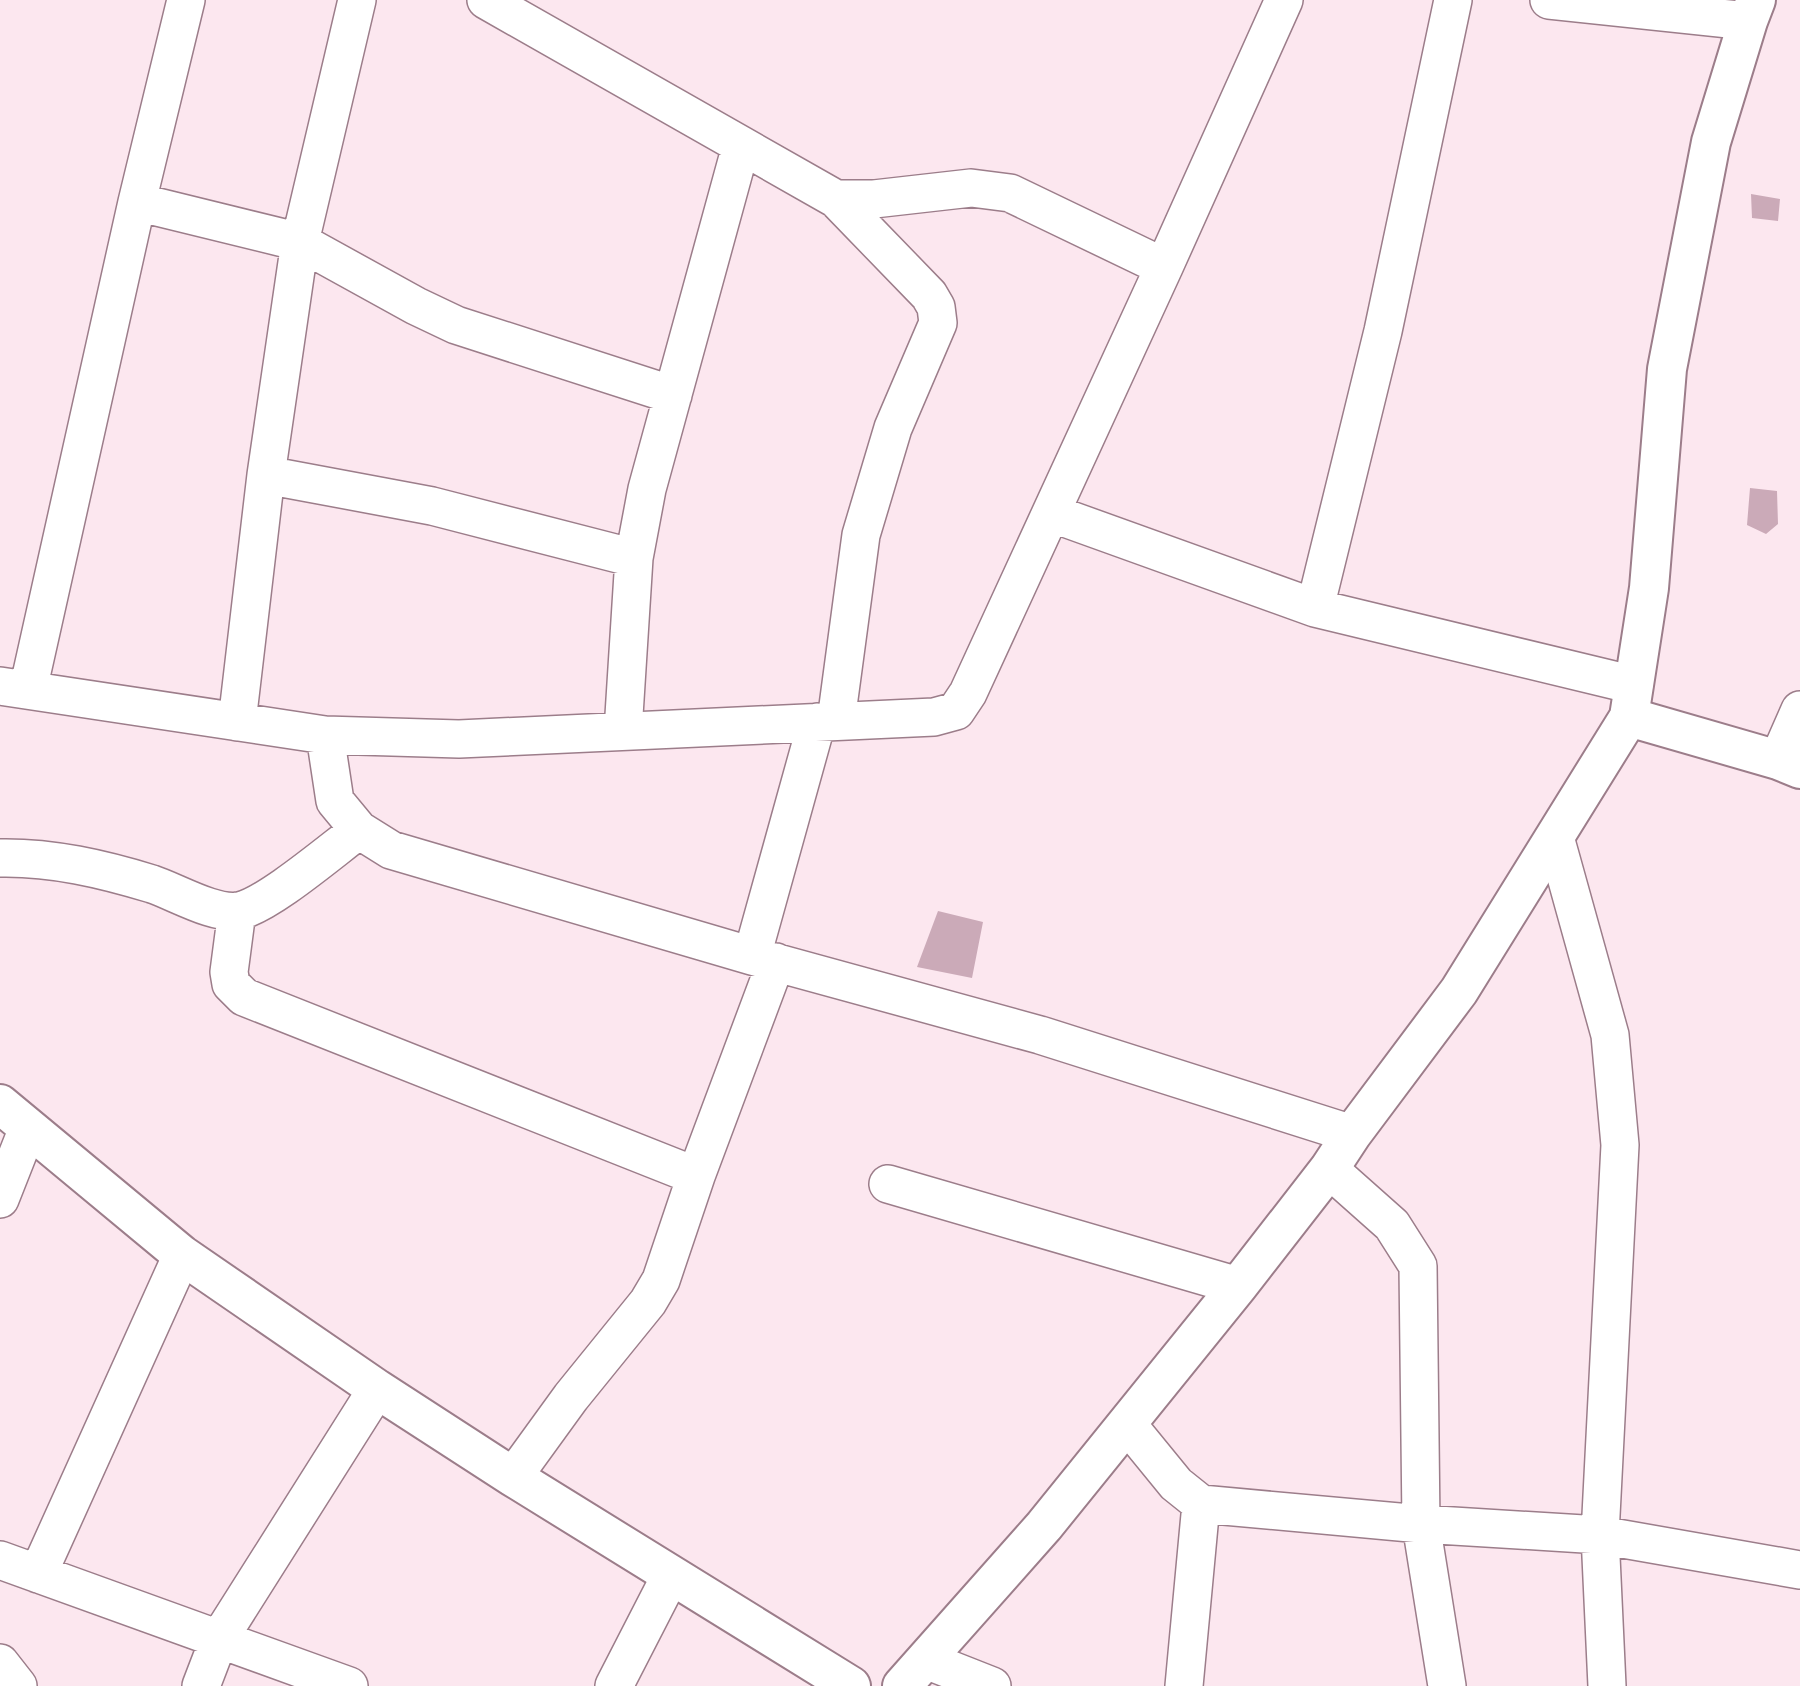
<svg xmlns="http://www.w3.org/2000/svg" width="1800" height="1686" font-family="'Work Sans',sans-serif">
	<style>
		.building { fill: #cbaab8 }
		.lines { fill: none; stroke-linecap: round; stroke-linejoin: round }
		.minor-casing { stroke: #9c7d8a; stroke-width: 40 }
		.tertiary-casing { stroke: #9c7d8a; stroke-width: 42 }
		.secondary-casing { stroke: #9c7d8a; stroke-width: 42 }
		.minor { stroke: #fff; stroke-width: 37 }
		.tertiary { stroke: #fff; stroke-width: 38 }
		.secondary { stroke: #fff; stroke-width: 38 }
	</style>
	<rect width="100%" height="100%" fill="#fce7ef"/>
	<path class="building" d="M1751,194L1780,199L1778,221L1752,218Z
		M1750,488L1777,491L1778,524L1766,534L1747,525Z
		M938,911L983,922L972,978L917,967Z"/>
	<g class="lines">
		<g class="minor-casing">
			<path id="minor" d="M486,0L836,199H874L971,188L1010,193L1164,267
				M1549,0L1748,21
				M137,202L300,242L416,306L456,325L673,395
				M266,475L432,506L634,558
				M1051,513L1315,608L1634,685
				M1315,608L1383,331L1453,0
				M0,686L325,735L459,739L934,717L956,711L968,693L1164,267L1284,0
				M28,690L137,202L186,0
				M836,721L861,535L893,428L938,323L936,307L929,295L836,199
				M237,722L266,475L300,242L357,0
				M623,731L634,558L647,489L741,146
				M325,735L335,801L359,830L391,850L752,956L1040,1035L1352,1134
				M1778,760L1800,710
				M1555,837L1610,1035L1620,1145L1600,1535L1607,1686
				M0,858C52,857 103,869 152,884C176,892 214,915 239,911C268,905 332,850 359,830
				M237,911L229,972L231,984L244,997L696,1176
				M752,956L817,722
				M1329,1169L1392,1225L1418,1266L1421,1524L1447,1686
				M888,1184L1238,1286
				M0,1199L28,1128
				M1127,1424L1176,1484L1201,1504L1184,1686
				M513,1477L571,1397L648,1302L661,1280L696,1176L776,962
				M1201,1504L1421,1524L1600,1535L1800,1570
				M0,1560L349,1686
				M38,1574L182,1255
				M926,1660L992,1686
				M0,1663L18,1686
				M201,1686L219,1639L377,1389
				M614,1686L671,1575"/>
		</g>
		<g class="tertiary-casing">
			<path id="tertiary" d="M1629,717L1778,760L1800,769"/>
		</g>
		<g class="secondary-casing">
			<path id="secondary" d="M0,1104L182,1255L377,1389L513,1477L851,1686
				M902,1686L1044,1526L1238,1286L1329,1169L1352,1134L1459,991L1629,717L1649,588L1667,369L1711,142L1748,21L1756,0"/>
		</g>
		<use href="#minor" class="minor"/>
		<use href="#tertiary" class="tertiary"/>
		<use href="#secondary" class="secondary"/>
	</g>
</svg>
